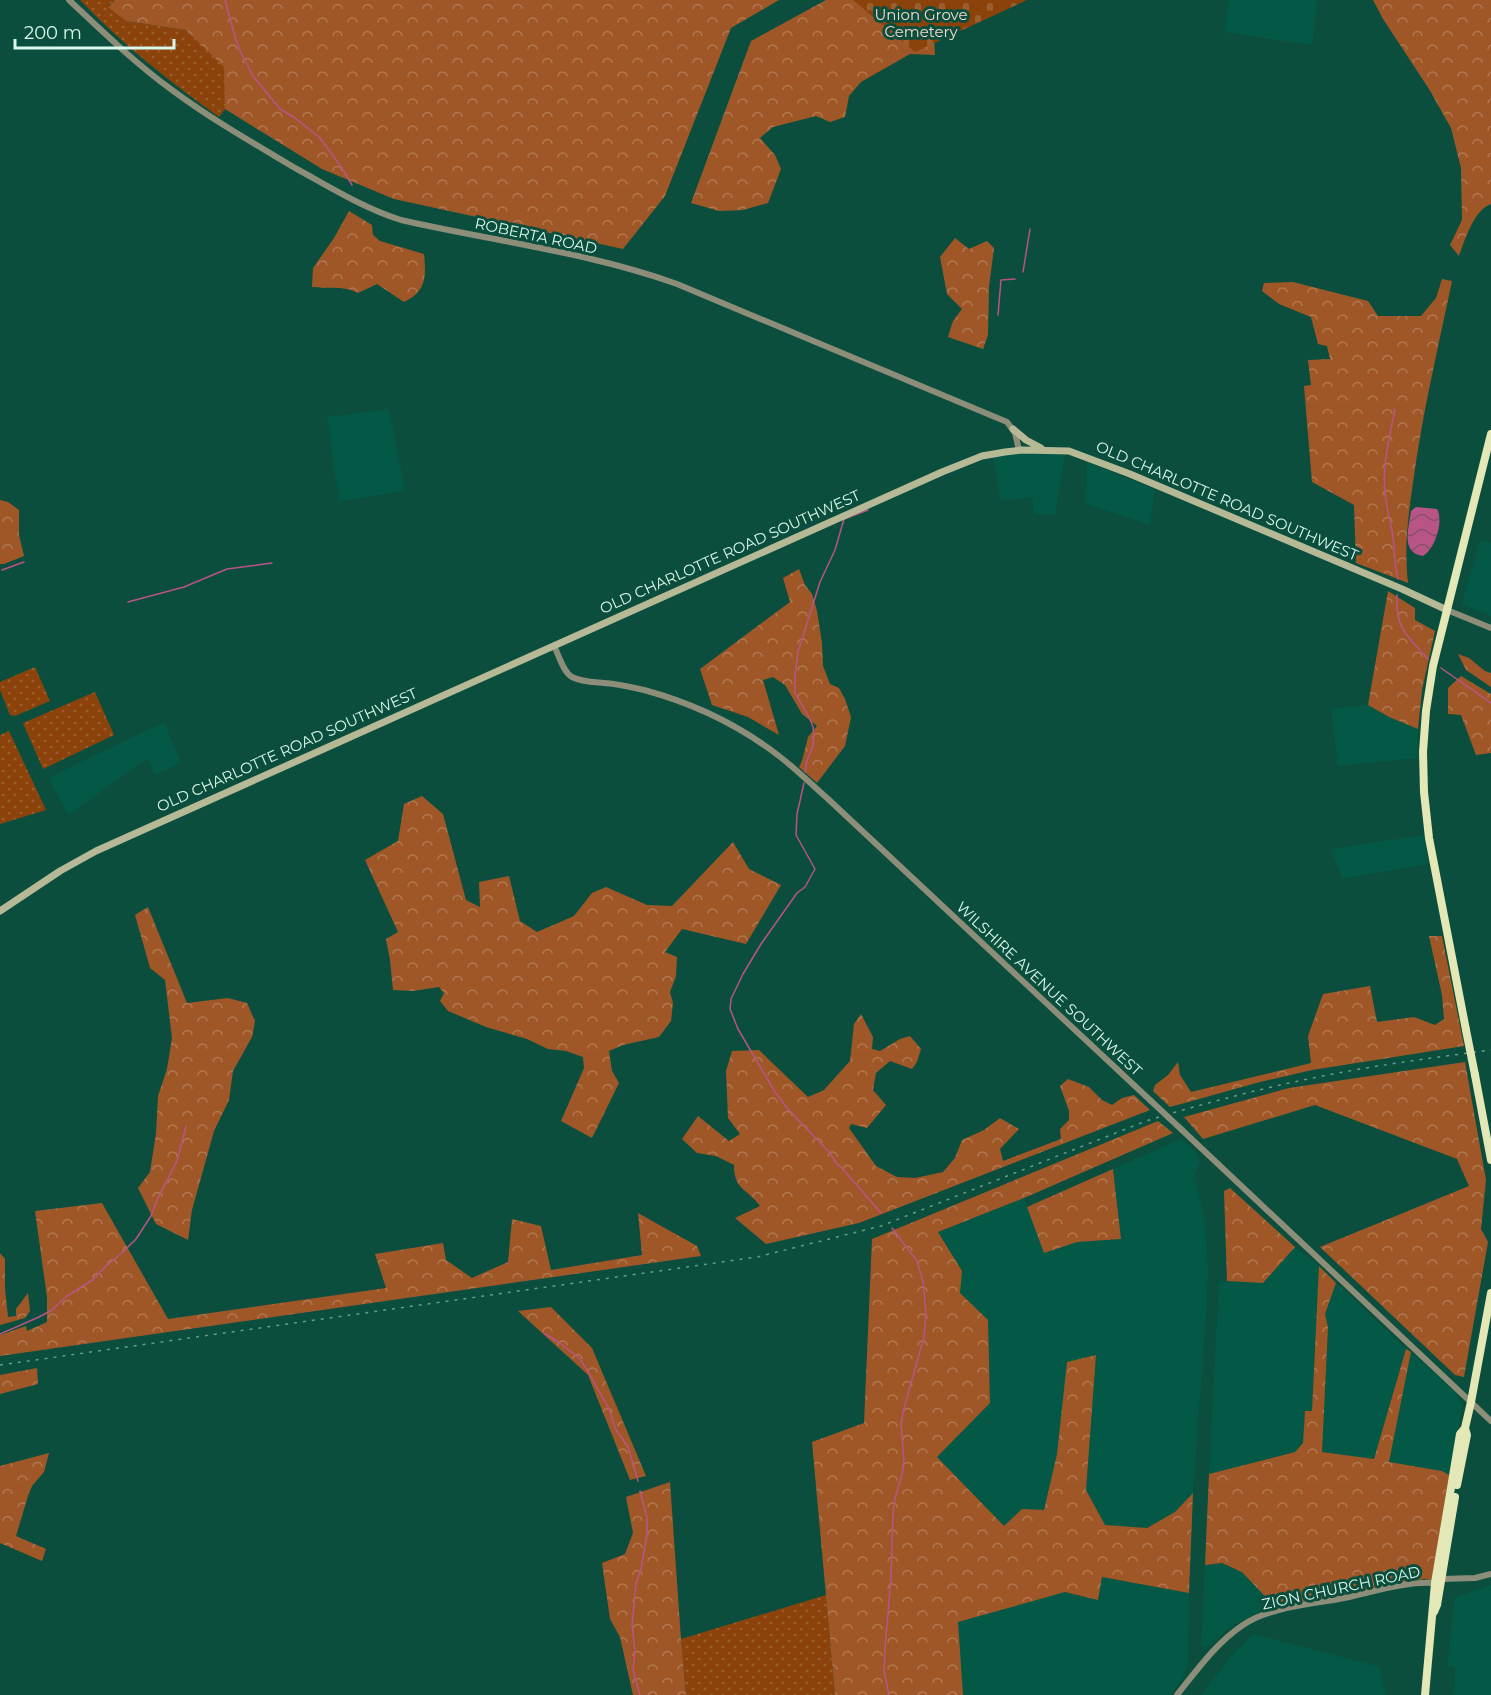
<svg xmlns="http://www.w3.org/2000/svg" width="1491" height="1695" font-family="Montserrat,sans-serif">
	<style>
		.built { fill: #045946 }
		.grass { fill: url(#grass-dots) }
		.forest { fill: url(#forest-crowns) }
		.cemetery { fill: url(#cemetery-stones) }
		.water { fill: url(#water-waves) }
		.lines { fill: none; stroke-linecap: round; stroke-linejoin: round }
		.stream { stroke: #b85486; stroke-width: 1.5 }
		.tertiary { stroke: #8d8e79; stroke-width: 6 }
		.secondary { stroke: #b6b996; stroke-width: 7 }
		.trunk { stroke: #e4e8b6; stroke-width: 8 }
		.rail { stroke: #689b8c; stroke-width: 1.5; stroke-dasharray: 3 6; stroke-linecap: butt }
		.tertiary-bridge { stroke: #8d8e79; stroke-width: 6 }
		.trunk-bridge { stroke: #e4e8b6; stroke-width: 8 }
		.labels { text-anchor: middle; stroke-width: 6; stroke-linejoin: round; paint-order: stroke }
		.park-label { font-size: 15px; fill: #f6dcce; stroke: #0b4e3d }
		.street-label { font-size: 15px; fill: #d9f8ec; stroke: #0b4e3d }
	</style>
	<defs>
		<pattern id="grass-dots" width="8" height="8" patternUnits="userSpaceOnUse" patternTransform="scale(1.5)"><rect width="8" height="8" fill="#8b430b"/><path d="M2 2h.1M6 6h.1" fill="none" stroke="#9b5f2f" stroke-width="1.8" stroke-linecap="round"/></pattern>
		<pattern id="forest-crowns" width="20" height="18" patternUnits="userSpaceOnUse" patternTransform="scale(1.5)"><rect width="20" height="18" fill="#a05728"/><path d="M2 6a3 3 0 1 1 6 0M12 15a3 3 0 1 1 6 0" fill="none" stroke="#b17852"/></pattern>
		<pattern id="cemetery-stones" width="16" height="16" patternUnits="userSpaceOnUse" patternTransform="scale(1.5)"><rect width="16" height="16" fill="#8b430b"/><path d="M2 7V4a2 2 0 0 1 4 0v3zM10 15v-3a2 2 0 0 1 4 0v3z" fill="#9b5f2f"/></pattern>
		<pattern id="water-waves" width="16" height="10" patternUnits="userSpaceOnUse" patternTransform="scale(1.5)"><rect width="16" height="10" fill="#b85486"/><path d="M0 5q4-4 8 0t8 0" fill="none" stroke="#88506d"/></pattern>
	</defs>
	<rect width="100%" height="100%" fill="#0b4e3d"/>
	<path class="built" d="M1229,0H1317L1312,45L1224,32Z
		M389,409L405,491L339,501L327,417Z
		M1019,453L1065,455L1055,515L1034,514L1032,497L1001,501L993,457Z
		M1087,462L1155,490L1150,525L1086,504Z
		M1480,540L1491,543V616L1462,604Z
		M1368,705L1389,717L1418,729L1417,758L1338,766L1331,709Z
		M164,722L181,763L155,775L148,758L68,815L48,778Z
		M1424,835L1428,864L1342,879L1331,849Z
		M1181,1139L1197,1153L1200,1160L1195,1175L1205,1222L1208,1266L1207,1302L1193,1493L1175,1512L1147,1528L1105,1525L1086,1490L1096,1355L1057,1454L1044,1510L1005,1527L937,1457L990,1403L988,1320L960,1293L962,1271L938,1232L1024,1198L1044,1253L1077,1242L1121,1239L1113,1169Z
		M1295,1247L1319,1266L1312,1411L1305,1412L1303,1443L1295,1452L1209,1474L1219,1281L1263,1283Z
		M1336,1283L1406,1349L1374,1459L1322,1452L1328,1327L1325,1314Z
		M1411,1352L1457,1394L1462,1407L1449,1475L1442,1471L1389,1462Z
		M1222,1563L1242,1572L1275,1607L1259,1612L1233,1625L1205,1648L1201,1645L1205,1565Z
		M1102,1577L1189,1593L1188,1664L1183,1678L1169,1695H963L957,1622L1065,1592L1098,1600Z
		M1491,1585V1695H1454L1455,1667L1447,1666L1455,1597Z
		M1254,1634L1380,1667L1386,1695H1201L1234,1653Z"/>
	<path class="grass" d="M80,0H115L108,6L126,21L186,30L225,67V109L219,117C170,82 122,44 80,0Z
		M35,667L50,701L15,716L10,715L0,690V682Z
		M95,692L114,735L43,769L23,723Z
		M9,731L46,810L0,824V735Z
		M826,1595L835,1695H686L681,1639Z"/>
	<path class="forest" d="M115,0H779L731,28L665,196L623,249L394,199L322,169L225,109L224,67L186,30L126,21L108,7Z
		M826,0H896L934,35L935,55L910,54L861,82L849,96L845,117L830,122L816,116L773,127L760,138L775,155L781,169L768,203L743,210L719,211L691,203L751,41Z
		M1373,0H1491V204C1474,210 1465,239 1459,256L1450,245L1462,220L1461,168L1451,128L1429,89L1383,19Z
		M349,211L372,225L373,235L380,241L424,254C426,276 427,291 404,302L377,284L358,293C343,285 329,289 312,287L313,268L334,238Z
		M955,238L969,249L987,241L994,248L989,287L988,335L983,349L948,337L953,321L962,309L947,294L940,257Z
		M1442,279L1452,281C1438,348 1422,415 1413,483C1408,516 1404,549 1408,583L1356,563L1354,505L1312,482L1304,386L1311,385L1308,360L1330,359L1327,346L1318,344L1311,317L1279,304L1262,291L1264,283L1293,282L1368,301L1378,316H1421L1436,298Z
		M0,500L8,502L19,510V535L24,556L4,564H0Z
		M799,569L805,585L812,594L817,611L822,643L823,666L830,684L839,688L845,699L851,717L845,746L817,783L799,767L802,761L808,737L817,726L802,714L785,685L773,677L763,680L779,735L748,717L712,705L700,669L790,602L783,578Z
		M1388,591L1415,608V620L1435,631L1422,690L1418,729L1389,717L1368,705Z
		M1458,654L1469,658L1485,671L1491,673V687L1466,670Z
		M1461,676L1491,694V753L1476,755L1461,715L1448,714V688Z
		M422,796L443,814L466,900L480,907L479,882L509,876L520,921L537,932L574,916L592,893L606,887L647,905L672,906L733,842L749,869L781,885L746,944L682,929L665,952L677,957L676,976L670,992L673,1003L671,1021L659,1037L623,1045L609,1051L612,1071L619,1083L592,1138L561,1121L584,1068L583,1057L566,1051L548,1049L527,1039L486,1027L448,1011L440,1001L444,993L439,987L413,991L393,990L390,960L386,939L398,932L365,860L398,841L404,804Z
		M148,907L187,1003L228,998L247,1003L255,1021L252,1037L233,1071L229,1100L214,1131L192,1210L188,1240L156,1224L138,1188L150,1172L156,1133L158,1096L167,1069L172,1038L165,980L150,968L135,915Z
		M1429,936H1442L1464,1046L1312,1070L1260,1082L1170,1107L1153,1091L1155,1085L1168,1075L1178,1062L1180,1075L1191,1092L1311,1063L1308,1036L1323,994L1370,986L1377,1022L1414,1017L1435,1025L1444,1019L1442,995Z
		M861,1014L873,1037L872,1049L880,1051L900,1039L910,1036L921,1049L917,1062L912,1069L890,1061L876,1073L873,1090L886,1105L867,1128L851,1124L849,1128L876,1166L897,1177L915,1178L943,1172L955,1158L962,1140L984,1130L1000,1118L1019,1129L1000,1149L1003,1161L1061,1139L1060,1129L1069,1120V1111L1060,1086L1068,1079L1089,1087L1102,1100L1112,1105L1122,1098L1134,1095L1150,1110L859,1223L766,1244L735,1218L760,1206C747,1188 734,1190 734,1165L716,1156L697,1153L682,1139L698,1116L729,1141L740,1134L728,1118L726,1071L732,1051L759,1050L808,1097L824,1090L850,1061L854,1024Z
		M1465,1062L1486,1180L1481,1229L1488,1242L1464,1377L1455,1375L1320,1247L1469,1186L1457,1159L1315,1105L1203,1139L1184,1117L1289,1088Z
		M1158,1121L1173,1133L1024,1198L938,1232L962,1271L960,1293L988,1320L990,1403L937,1457L1004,1526L1022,1509L1044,1510L1057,1454L1067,1362L1096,1355L1086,1490L1105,1525L1147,1528L1175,1512L1193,1493L1189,1593L1102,1577L1098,1600L1065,1592L958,1622L963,1695H835L812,1442L864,1423L872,1239Z
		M1113,1169L1121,1239L1077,1242L1044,1253L1027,1207Z
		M1230,1188L1295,1247L1263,1283L1227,1281L1224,1191Z
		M102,1203L168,1319L386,1288L375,1254L443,1243L446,1260L472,1278L508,1262L512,1219L541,1226L551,1270L642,1255L638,1213L697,1246L701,1256L0,1356V1335L26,1326L27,1331L47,1322V1297L35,1211Z
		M0,1253L5,1259V1288L8,1317L16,1316V1309L28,1293L30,1311L25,1318L0,1325Z
		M1319,1266L1336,1283L1325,1314L1328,1327L1322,1452L1374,1459L1406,1349L1411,1352L1389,1462L1442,1471L1449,1475L1432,1580L1424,1579L1275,1607L1242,1572L1222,1563L1205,1565L1209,1474L1295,1452L1303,1443L1305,1411H1312Z
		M551,1307L592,1348L646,1476L630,1480L588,1375L518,1311Z
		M37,1368L38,1384L0,1394V1375Z
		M49,1453L44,1472L32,1486L28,1496L16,1536L46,1549L42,1561L0,1543V1466Z
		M670,1482L681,1639L686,1695H633L620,1637L610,1619L602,1563L625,1554L633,1533L626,1497Z"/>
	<path class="cemetery" d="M853,0H1027L915,52Z"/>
	<path class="water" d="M1416,507L1437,509C1444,521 1435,549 1423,556C1400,553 1409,528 1411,511Z"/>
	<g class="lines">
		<path class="stream" d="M225,0L235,37L241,53L253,76L280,109L295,118L319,137L340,165L352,185
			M1023,272L1030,229
			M998,315L1001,280L1015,279
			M1395,409C1390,435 1382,465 1385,492C1386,507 1391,522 1393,538C1395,552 1394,566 1398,579
			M2,570L24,562
			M1397,595C1395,628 1407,636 1428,659
			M128,602L184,587L227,569L272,563
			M1441,668L1491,703
			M805,772L807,761L813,745L814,735L813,727L810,719L795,693V676L798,652L820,582L835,550L844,519L868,510
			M804,783L797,814L796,835L815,869L805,887L797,893L761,944L743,974L731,999L730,1009L738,1029L775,1092L787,1108L829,1152L837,1164L841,1167L881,1213
			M0,1334L39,1317L52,1310L67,1296L94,1279L106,1266L123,1252L136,1239L151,1216L157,1200L177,1161L186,1126
			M545,1334L560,1343L580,1359L589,1373L610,1411L615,1428L628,1447L638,1481
			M640,1695L633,1670L635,1652L632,1625L636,1583L641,1569L647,1535V1518L640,1491
			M889,1695L884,1671L885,1648L891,1578L893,1513L895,1498L902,1475L904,1460L901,1424L904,1408L924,1337L926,1314L923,1281L917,1261L892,1228"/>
		<path class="tertiary" d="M69,0C102,31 135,63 172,90C211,119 253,143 295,168C330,187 363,208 401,220C493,241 588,252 677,284L1007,422L1015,433L1019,450
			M1447,610L1491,628
			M554,646C559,655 563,672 572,677C582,682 593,682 604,683C617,684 631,687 644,690C692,703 739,725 779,756C796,769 811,784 827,798L1151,1101
			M1182,1130L1491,1421
			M1442,1579L1475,1578L1491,1574
			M1177,1695C1197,1670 1216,1643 1243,1625C1271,1606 1316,1604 1349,1597C1376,1591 1407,1581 1435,1583"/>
		<path class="secondary" d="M1013,429L1026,440L1041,448
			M0,911L60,871L96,851L942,472L982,456L1005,452L1022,450L1069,451L1130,474L1272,534L1402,589L1447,610"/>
		<path class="trunk" d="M1466,1030L1429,838L1424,792L1423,752L1426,711L1433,666L1491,434
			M1475,1075L1491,1160
			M1457,1485L1467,1435L1465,1428
			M1434,1612L1437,1605L1455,1497
			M1425,1695L1435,1583L1460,1434L1465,1428L1471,1402L1491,1293"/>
		<path class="rail" d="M0,1365L757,1257L881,1226L1146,1121C1208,1102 1270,1086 1333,1074C1385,1064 1438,1057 1491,1050"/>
		<path class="tertiary-bridge" d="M1151,1101L1182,1130"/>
		<path class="trunk-bridge" d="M1466,1030L1475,1075"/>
	</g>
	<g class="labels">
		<g class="park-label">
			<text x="921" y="20">Union Grove<tspan x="921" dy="17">Cemetery</tspan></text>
		</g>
		<g class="street-label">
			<text transform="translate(536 236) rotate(12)" y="5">ROBERTA ROAD</text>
			<text transform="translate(1227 501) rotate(23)" y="5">OLD CHARLOTTE ROAD SOUTHWEST</text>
			<text transform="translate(730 552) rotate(-24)" y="5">OLD CHARLOTTE ROAD SOUTHWEST</text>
			<text transform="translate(287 750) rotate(-24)" y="5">OLD CHARLOTTE ROAD SOUTHWEST</text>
			<text transform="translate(1049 989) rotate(43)" y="5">WILSHIRE AVENUE SOUTHWEST</text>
			<text transform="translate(1341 1588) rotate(-12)" y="5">ZION CHURCH ROAD</text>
		</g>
	</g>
	<path d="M15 39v9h159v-9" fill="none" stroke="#d9f8ec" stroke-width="3"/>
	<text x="24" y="39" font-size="18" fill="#d9f8ec" stroke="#0b4e3d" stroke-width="4.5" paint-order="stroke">200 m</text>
</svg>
